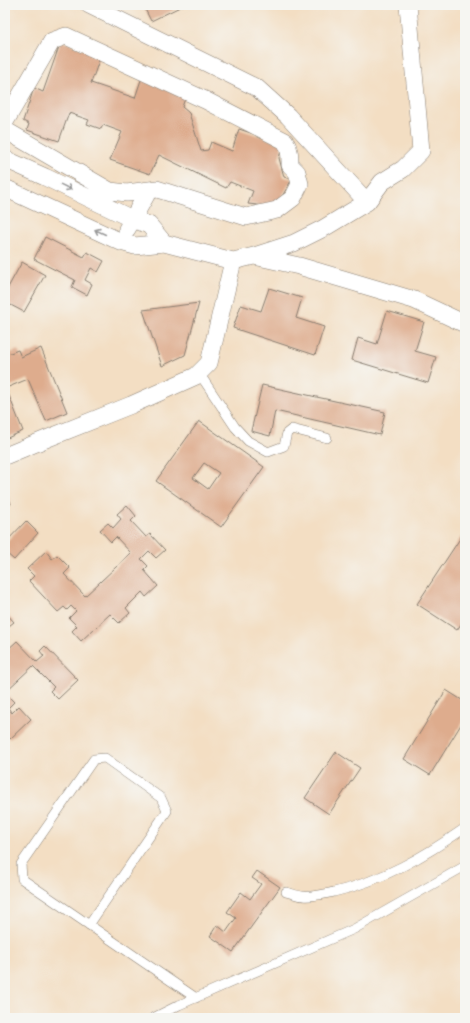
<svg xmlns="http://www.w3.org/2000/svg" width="470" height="1023" font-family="Mali,sans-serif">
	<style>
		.building { fill: #deac8d; fill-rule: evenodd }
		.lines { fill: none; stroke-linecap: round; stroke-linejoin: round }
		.service-casing { stroke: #887d70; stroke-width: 10 }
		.minor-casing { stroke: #887d70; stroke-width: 18 }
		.service { stroke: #fff; stroke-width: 9 }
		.minor { stroke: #fff; stroke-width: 17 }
		.oneway { stroke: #999 }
	</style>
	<rect width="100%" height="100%" fill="#f6f6f2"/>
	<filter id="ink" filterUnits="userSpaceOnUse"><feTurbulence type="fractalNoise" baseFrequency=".025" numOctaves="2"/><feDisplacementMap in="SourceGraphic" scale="8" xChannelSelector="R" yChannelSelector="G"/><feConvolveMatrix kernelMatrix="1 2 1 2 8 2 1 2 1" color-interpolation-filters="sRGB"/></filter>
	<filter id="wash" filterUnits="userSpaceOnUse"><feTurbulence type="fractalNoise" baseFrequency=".012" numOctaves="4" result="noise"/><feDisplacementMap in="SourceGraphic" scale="16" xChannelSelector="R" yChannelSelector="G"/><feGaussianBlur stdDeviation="0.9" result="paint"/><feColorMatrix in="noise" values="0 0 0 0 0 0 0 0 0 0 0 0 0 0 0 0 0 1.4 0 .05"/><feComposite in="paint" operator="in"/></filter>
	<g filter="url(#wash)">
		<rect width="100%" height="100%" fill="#f3dec3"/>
		<g id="blocks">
			<path class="building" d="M143,5H184L151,21Z
				M61,41L101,55L91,83L135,98L142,77L187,93L182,107L189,113L201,151L208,150L211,142L232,151L239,129L283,144L279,158L284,177L292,179L276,207L248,204L253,191L230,182L226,188L159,155L150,174L110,160L122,132L103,125L101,129L87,124L89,120L69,113L59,141L27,130L29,124L23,121L34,88L43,92Z
				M45,237L84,257L87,252L104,261L98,272L91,268L85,280L92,284L87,295L72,287L75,280L34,259Z
				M22,262L45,275L24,312L5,302V293Z
				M269,288L302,298L296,318L324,327L315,355L233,328L241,305L261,311Z
				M199,303L185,355L162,366L143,310Z
				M387,311L424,322L415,351L436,357L428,383L352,360L358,338L377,344Z
				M41,348L67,412L46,421L28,379L6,388L23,431L5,439V355L18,350L21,357Z
				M262,385L385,412L380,435L275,411L270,436L251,431Z
				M199,421L264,467L221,527L156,481ZM204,463L219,473L208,489L193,478Z
				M5,488L11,504L5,507Z
				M127,505L136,516L131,521L146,537L150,534L165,550L156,558L149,551L141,559L148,566L144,570L158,586L146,597L142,592L126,608L130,613L119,623L110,614L81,641L72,631L77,626L69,618L76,611L71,606L67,610L64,607L58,612L29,581L34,576L27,569L46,551L52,559L57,555L70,568L64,574L85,596L131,553L116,537L111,542L100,530L108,523L113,528L121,519L117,514Z
				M26,521L38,533L14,560L5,552V543Z
				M465,531V618L457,630L417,604Z
				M5,612L14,622L5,629Z
				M17,641L37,662L44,656L40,651L45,646L78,680L58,699L50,691L54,687L33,666L5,692V652Z
				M446,690L465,702V718L430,775L404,759Z
				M5,693L14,702L8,708L12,713L19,706L31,719L10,739L5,734Z
				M336,752L360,768L329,814L305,798Z
				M257,871L280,887L233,952L210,936L217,925L226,932L236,918L227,912L241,892L250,899L261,884L252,878Z"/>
		</g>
	</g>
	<g filter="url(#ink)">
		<use href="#blocks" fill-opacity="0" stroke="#887d70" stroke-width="1"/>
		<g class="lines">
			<g class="service-casing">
				<path id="service" d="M199,373L235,427L248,441L268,452L284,446L287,433L292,429L327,438
					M286,892C291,893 298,896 303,896C313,897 324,894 334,892C382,881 425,856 465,828
					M89,925L167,811L161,798L105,758L94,759L21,864L22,879L196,998
					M153,1018L179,1005L354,929L465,866"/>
			</g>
			<g class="minor-casing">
				<path id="minor" d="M89,5L257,88L288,116L367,202
					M5,122L52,41L66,36L205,100L285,141C290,149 290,156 290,165L297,172L300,184L293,198L277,210L246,217L157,189L127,193L110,191L5,130
					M5,159L45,177L132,219L149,225L164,243
					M5,188L121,242L135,246L164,243L233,261L254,256L294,243L324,228L367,202L382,182L403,169L421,151L408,5
					M127,229L149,190
					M254,256L299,266L414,300L465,324
					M5,456L46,439L131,405L196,376L209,363L233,261"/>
			</g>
			<use href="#service" class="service"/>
			<use href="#minor" class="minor"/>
		</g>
		<defs><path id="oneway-shaft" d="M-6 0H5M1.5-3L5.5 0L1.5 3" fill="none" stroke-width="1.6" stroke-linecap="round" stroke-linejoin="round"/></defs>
		<g class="oneway">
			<use href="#oneway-shaft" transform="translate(66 187) rotate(26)"/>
			<use href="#oneway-shaft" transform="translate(100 232) rotate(-155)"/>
		</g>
	</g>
	<rect width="470" height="1023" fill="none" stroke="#f6f6f2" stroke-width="20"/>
</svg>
